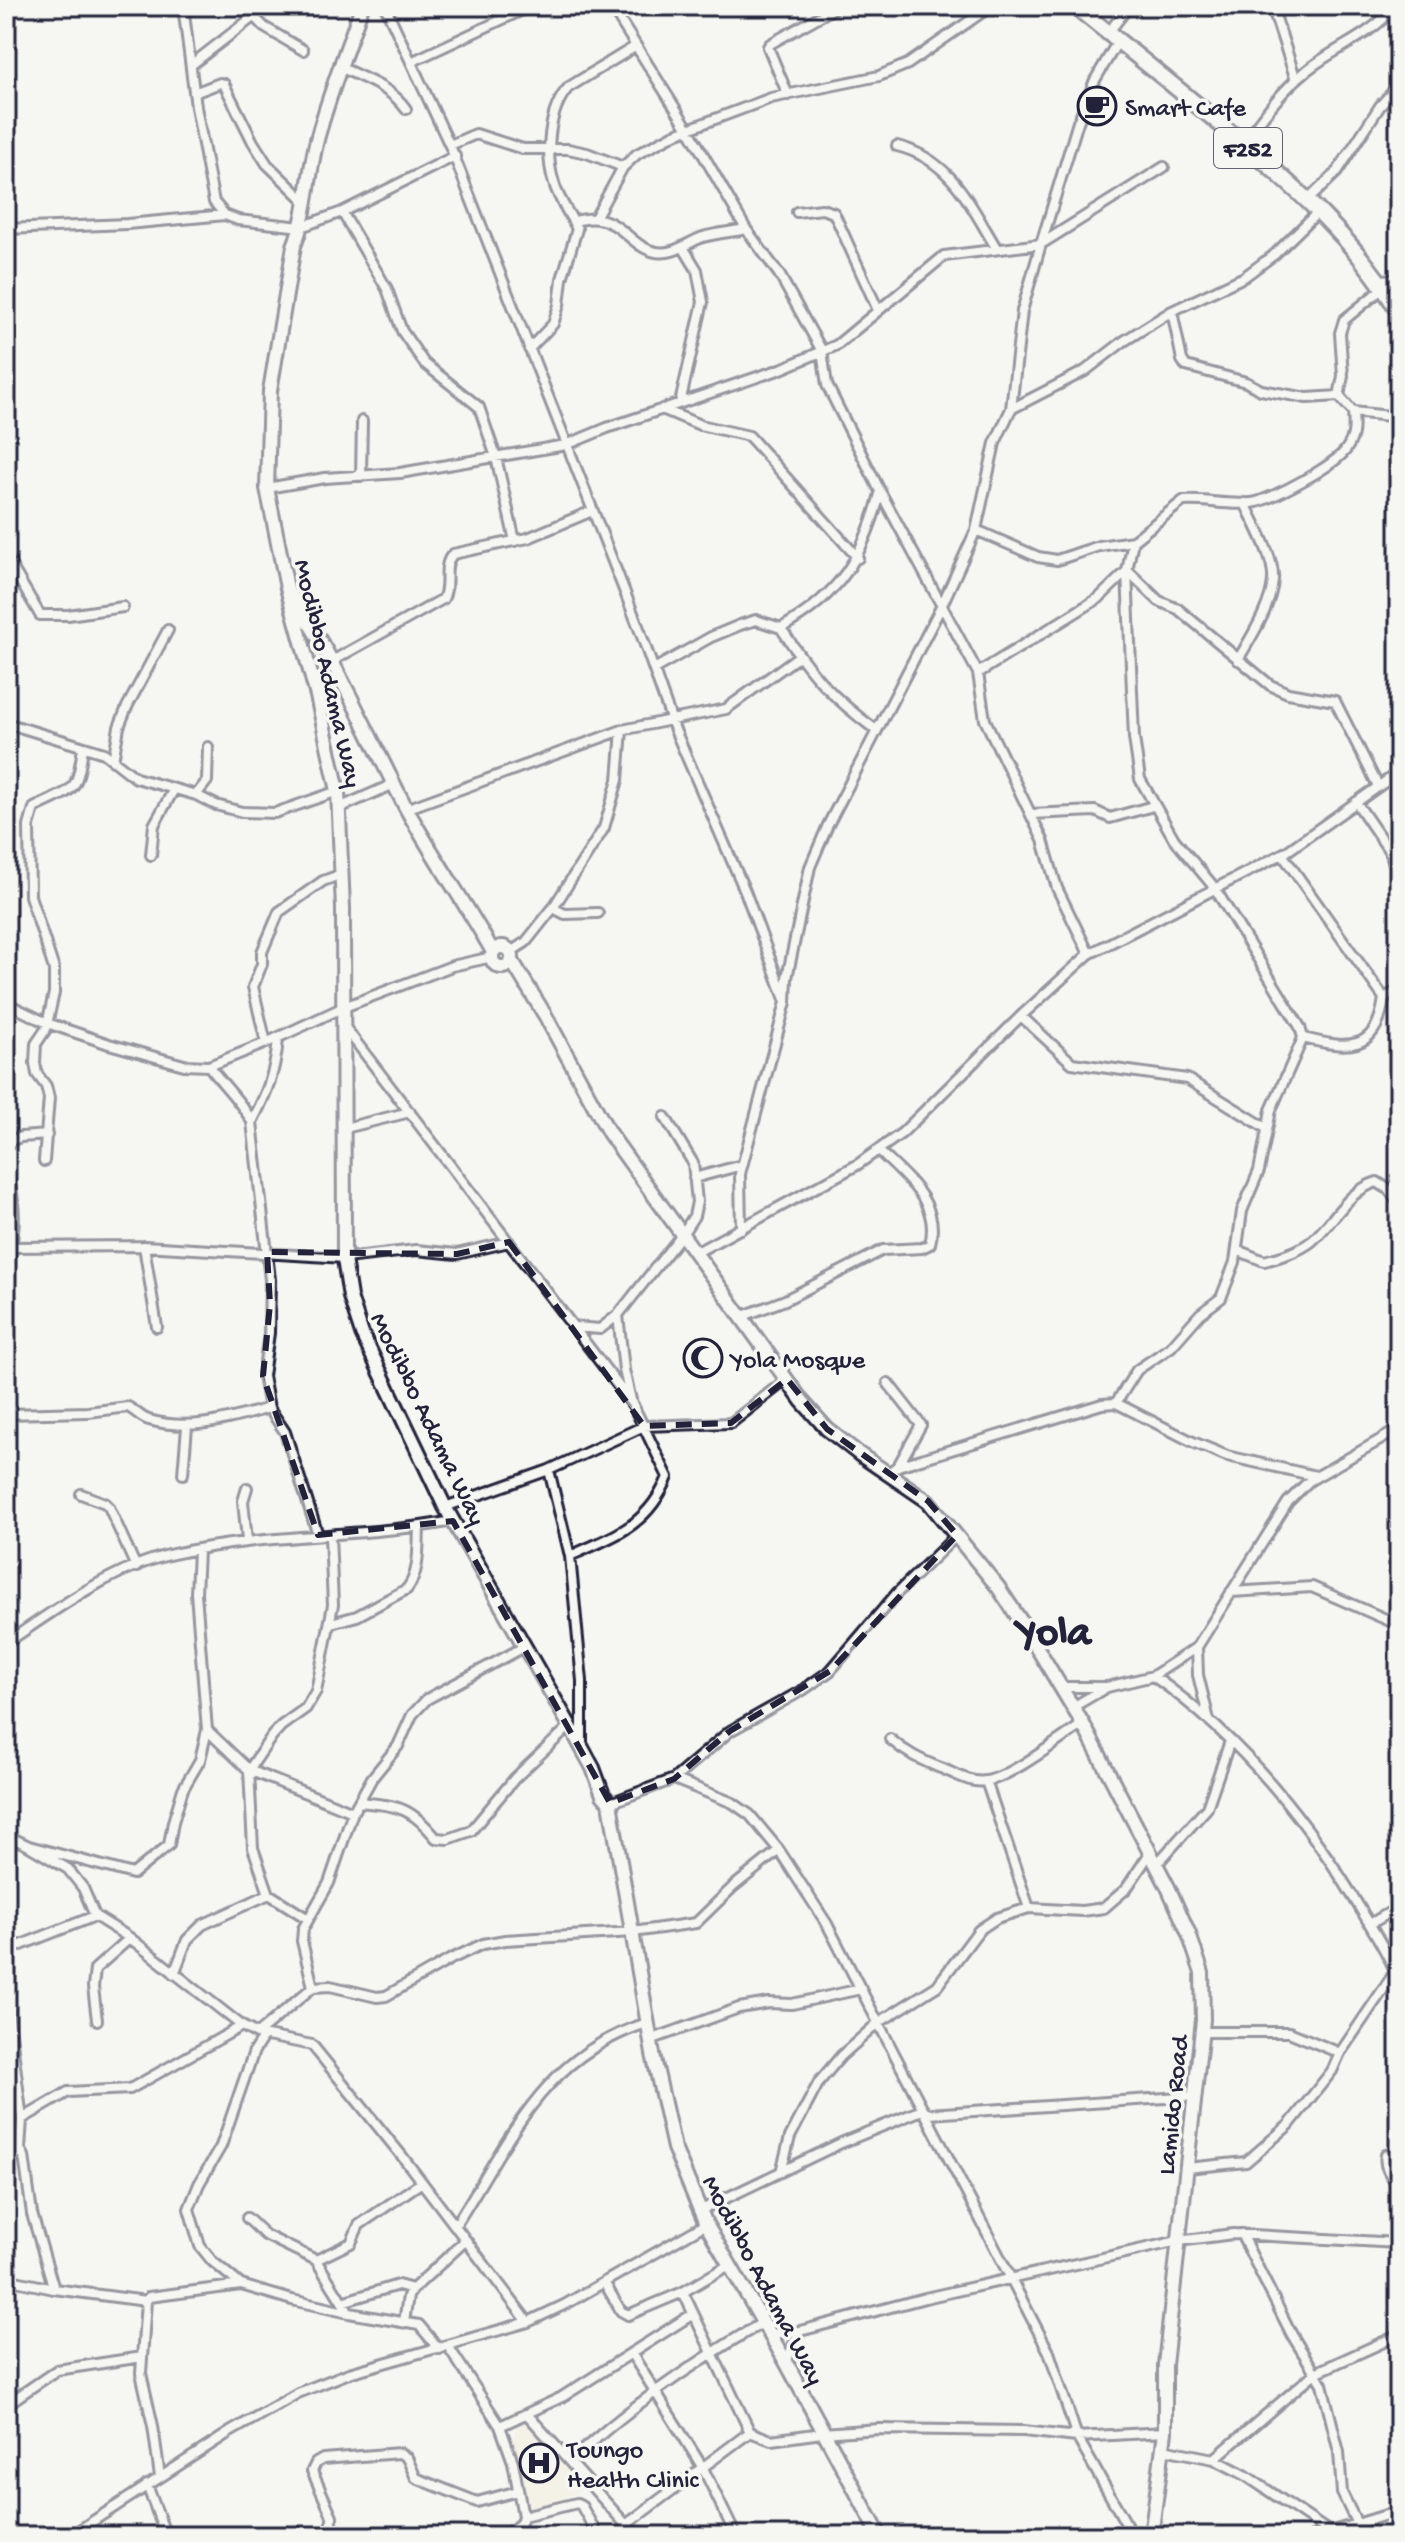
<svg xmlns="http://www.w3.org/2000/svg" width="1405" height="2542" font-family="'Gochi Hand',sans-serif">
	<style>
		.built { fill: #f2ead9 }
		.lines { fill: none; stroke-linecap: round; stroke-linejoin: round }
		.street-casing { stroke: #22223b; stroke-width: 14 }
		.secondary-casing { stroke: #22223b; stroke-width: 18 }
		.primary-casing { stroke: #22223b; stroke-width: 20 }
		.street { stroke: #f6f6f2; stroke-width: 8 }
		.secondary { stroke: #f6f6f2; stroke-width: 12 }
		.primary { stroke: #f6f6f2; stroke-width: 14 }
		.marked { fill: none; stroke: #22223b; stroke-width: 6; stroke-dasharray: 16 10; stroke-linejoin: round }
		.labels { text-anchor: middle; stroke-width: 7; stroke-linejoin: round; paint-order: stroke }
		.shield { fill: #f6f6f2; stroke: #626272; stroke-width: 2 }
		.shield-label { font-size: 24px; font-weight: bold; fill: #22223b }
		.poi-label { font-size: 26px; fill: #22223b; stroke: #f6f6f2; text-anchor: start }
		.street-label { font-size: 26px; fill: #22223b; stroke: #f6f6f2 }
		.town-label { font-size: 42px; font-weight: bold; fill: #22223b; stroke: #f6f6f2 }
	</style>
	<rect width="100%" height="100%" fill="#f6f6f2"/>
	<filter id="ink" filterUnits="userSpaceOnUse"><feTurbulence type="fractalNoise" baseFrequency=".0125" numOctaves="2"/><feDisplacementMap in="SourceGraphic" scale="16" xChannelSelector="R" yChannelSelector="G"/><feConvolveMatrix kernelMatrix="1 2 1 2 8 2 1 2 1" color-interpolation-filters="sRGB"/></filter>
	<g filter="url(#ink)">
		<path class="built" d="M525,2418L538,2435L542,2433L559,2458L562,2457L589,2487L529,2512L509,2468L517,2422Z"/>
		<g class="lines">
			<g class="street-casing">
				<path id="street" d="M183,6L196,107L210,182L214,202L225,215L238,220L301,227L342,212L455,156
					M244,6L264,27L303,50
					M385,6L451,148L640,631L675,730L745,891L785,999
					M611,6L689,130L746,229L779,274L822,351L827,385L881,493L978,673L985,720L1043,840L1057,888L1089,954
					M1272,6L1296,80
					M1379,6L1388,14L1399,16
					M1108,33L1129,6
					M411,62L531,6
					M191,65L253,17
					M340,67C364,79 391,87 406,109
					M194,93L220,83L224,84L253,142L267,164L304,200
					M788,95L768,47L770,44L838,6
					M1243,143C1262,118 1280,92 1305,72C1331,50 1364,39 1388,14
					M450,145L476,134L523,149H568L587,153L623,167
					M897,146C951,159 970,205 997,249
					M1308,200L1337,172L1380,106L1399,85
					M342,212L387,289L402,331L424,363L479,407L496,457L515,541
					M797,212L822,209L834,213L878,310
					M595,218L623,167L637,154L675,134L771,98L879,76L908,64L991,6
					M573,221C581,220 590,217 598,219C622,222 633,248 656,252C675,255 686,243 703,237C717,233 732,232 746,229
					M6,229L127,224L225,215
					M1379,280L1399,279
					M1172,311L1182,360L1186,366L1246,382L1261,390L1307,398L1339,396L1353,412L1399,417
					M529,349L553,324L559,305L562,279L577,229C570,214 558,199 554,183C545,155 548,109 569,87L636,46
					M1339,396L1343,376L1340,333L1344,320L1383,288
					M680,403L703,302L697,270L683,247
					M662,409L700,425L749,436L858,558
					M1011,409L1085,371L1124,341L1172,311L1244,277L1275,254L1319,211
					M361,476L362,421
					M267,488L325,478L400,473L566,445L607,428L781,369L837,345L944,256L1041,244L1164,167
					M976,530L1038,557L1057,560L1099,546L1133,541L1183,501C1205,499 1228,506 1251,503C1270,501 1338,464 1347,448C1355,436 1354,426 1353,412
					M6,557L40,615H68L123,607
					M1128,571L1159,601L1178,609L1270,685L1288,693L1335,701L1378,786
					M781,628C811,674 831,697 876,730
					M1238,660C1251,637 1271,607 1273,580C1275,559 1254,523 1245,503
					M332,661L443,599C451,585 441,566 453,554L528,538L592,511
					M654,669L711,637L740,625L756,620L781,628C840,595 863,557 880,494
					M978,673L1099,598L1127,571L1133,541
					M6,723L104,753L136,778L196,795L216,805L242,812L275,813L338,791
					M113,761L119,727L127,707L168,630
					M196,795L207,781L208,747
					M1356,802L1390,852L1399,878
					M339,808L394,784
					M406,809L622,730L726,709L799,656
					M1031,814L1095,811L1110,818L1153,806
					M1282,854L1384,998L1399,990
					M151,855L154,825L173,791
					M553,908L565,914L598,913
					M512,951L526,942L553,908L604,828L618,780L622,730
					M6,1003L47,1023L109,1044L184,1065L209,1066L266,1043L344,1007L452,966L492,957
					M1021,1016L1072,1063L1187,1079L1266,1128
					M343,1025L633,1405L668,1477C648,1526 614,1536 570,1556
					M1303,1038C1348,1049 1377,1053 1384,998
					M266,1043L253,987L262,964V952L279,912L323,881L342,874
					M209,1066C223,1085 241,1101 252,1122L270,1280L269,1333L263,1376L269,1408L285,1432L318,1535
					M252,1122C267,1093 276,1070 278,1038
					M345,1128L410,1112
					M6,1142L21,1137L47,1135
					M44,1161L49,1098L46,1086L37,1074L35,1063L36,1044L46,1029L54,993V969L30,896L29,826L34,808C76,787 76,795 83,748
					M6,1172C20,1204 12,1246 6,1279
					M694,1178L742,1165
					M741,1229L740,1174L786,1002L787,978L810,867L828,825L941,607L976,530L995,443L1011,409L1022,311L1041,244L1078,122L1095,80L1118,41
					M144,1246L157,1327
					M6,1247L144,1246L345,1258L416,1250L457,1254L509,1242
					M1237,1250L1264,1261C1280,1257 1298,1252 1312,1241C1335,1221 1347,1191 1377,1182L1388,1189L1399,1203
					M697,1252L857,1165L902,1133L1021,1016L1089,954L1286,852L1399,772
					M618,1315L624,1370L631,1400
					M743,1316L785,1300L883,1250L922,1248L930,1244C941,1202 905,1177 878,1150
					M575,1327L600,1329L618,1315L683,1233L694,1216L697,1202L693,1163L665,1117
					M888,1383L921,1425L898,1466
					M1116,1403L1137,1370L1171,1347L1200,1314L1221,1298L1235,1262L1242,1211L1259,1171L1271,1110L1303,1038L1300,1027L1214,887L1174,839L1140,779L1134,738L1127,571
					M6,1414L88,1412L128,1407C136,1411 141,1418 149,1420C190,1432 230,1419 269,1408
					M549,1470L570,1556L582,1681V1746
					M183,1474L187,1427
					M887,1474L898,1466L1102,1404L1116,1403L1193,1442L1227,1456L1316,1476
					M247,1488L243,1501L247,1540
					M81,1494L105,1503L109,1507L136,1567
					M445,1507L549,1470L644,1426L731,1423L787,1379
					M330,1535L333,1605L316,1691L306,1708L281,1726L272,1736L249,1770L353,1812
					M1231,1592L1312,1587L1390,1621L1399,1628
					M331,1623L357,1616L407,1589C420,1572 418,1548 419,1527
					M6,1643C58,1608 111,1568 173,1554C265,1533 360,1538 453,1521
					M1197,1647L1198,1675L1209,1720
					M1153,1676L1197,1647L1288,1502L1309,1481L1399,1429
					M1062,1687H1106
					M1073,1707L1107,1687L1153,1676C1235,1733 1300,1811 1352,1895C1369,1923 1387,1951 1399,1980
					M207,1730L249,1770L253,1848L269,1894L308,1919
					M890,1739C906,1753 919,1759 938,1767C953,1772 969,1784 986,1781C1011,1777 1060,1739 1083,1724
					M674,1779L733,1803L750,1815L779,1850L827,1924L1049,2352L1077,2437L1133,2536
					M986,1781L1029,1908
					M359,1802C398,1806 410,1806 436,1838L448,1839L471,1831L515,1778L570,1726
					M610,1803L674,1779L730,1731L803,1690L830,1671L897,1593L957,1535
					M6,1835L29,1846L133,1874L169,1845L173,1822L183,1789L200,1760L207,1730L196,1593L198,1551
					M29,1846L68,1869L83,1888L95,1916L130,1938L242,2026L257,2034L312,2045L402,2156L528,2322
					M1156,1865L1207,1808L1230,1741
					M1370,1924L1399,1907
					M6,1951L95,1916
					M174,1974L187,1940L202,1925L269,1894
					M313,1987L302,1941L303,1929L329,1883L353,1812L372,1778L398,1746L412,1715L427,1699L524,1647
					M6,1995L22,2119L20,2149L24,2156L32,2214L54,2289
					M97,2020L93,1987L95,1969L130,1938
					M1201,2032H1289L1340,2053
					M257,2034L313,1987L330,1986L377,1997L386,1996L451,1959L483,1944L505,1940L633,1932L696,1923L733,1887L779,1850
					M257,2034L263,2037L254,2051L221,2146L199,2184L189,2209L200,2246L212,2261L241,2285L292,2300L349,2313L419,2325L439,2349
					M650,2040L739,2008L769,2003L792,2004L861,1989
					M22,2119L68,2092L130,2089L242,2026
					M1399,2151L1386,2155C1383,2167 1392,2177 1399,2186
					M6,2166L20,2149
					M1187,2168L1246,2162L1289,2125L1332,2071L1340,2053L1395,1972
					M781,2172L790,2137L819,2082L841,2056L878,2023L937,1986L979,1930L997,1918L1029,1908L1082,1911L1104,1908L1126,1889L1150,1853
					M699,2211L841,2143L922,2110L929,2114L1195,2096
					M247,2218L265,2235L316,2260L349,2313
					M455,2226C511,2139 542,2056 647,2023
					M1241,2234L1292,2335L1322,2384L1339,2452L1342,2493L1357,2524L1399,2511
					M316,2260L351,2243L359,2225L422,2182
					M6,2279L54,2289L146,2301L149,2297L241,2285
					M604,2282L621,2311L628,2315L683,2292L729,2265
					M683,2292L750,2432L771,2440L822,2433L879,2429L1024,2431L1077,2437L1165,2432
					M146,2301L141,2373L153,2426L160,2477
					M342,2302L398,2285L413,2289
					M404,2322L408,2296L413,2289L466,2240
					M770,2334L800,2331L925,2298L1178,2241L1233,2234L1399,2243
					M448,2346L500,2426L513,2462L523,2516L521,2523L505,2536
					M631,2353L703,2468L736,2536
					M786,2362L800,2331
					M6,2405L57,2370L142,2357
					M527,2414L636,2536
					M500,2426L562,2397L693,2314
					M1163,2449L1214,2459L1245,2475L1328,2531
					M1214,2459L1315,2373L1399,2335
					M570,2462C628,2407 693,2363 762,2323
					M147,2485L166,2536
					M523,2516L577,2503L581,2505L598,2536
					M627,2524L750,2432
					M70,2536L230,2432L298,2393L349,2373L528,2322L566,2304L706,2224
					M332,2536V2516L312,2471L316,2463L323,2459L400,2453L407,2458L416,2478L477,2502L518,2491
					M1314,2536L1357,2524L1371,2536"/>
			</g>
			<g class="secondary-casing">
				<path id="secondary" d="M362,6C347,49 330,92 318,136C308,172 308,212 294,246L270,391L267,488L287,588L317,696L338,791L343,909L344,1259L350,1297L362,1334L445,1507L570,1726L593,1768L603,1795L610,1803L653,2054L674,2148L706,2224L786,2362L880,2536
					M292,596C337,662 368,735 405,806C432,856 465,902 493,952
					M492 957a10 10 0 1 1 20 0a10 10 0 1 1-20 0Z
					M512,961L545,1015L609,1133L802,1401L827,1429L859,1454L928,1501L998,1587L1024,1626L1083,1724L1168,1887L1189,1934L1202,1973L1203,2020L1165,2365V2432L1151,2536"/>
			</g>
			<g class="primary-casing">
				<path id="primary" d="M1075,6C1127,48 1180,90 1232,134C1297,189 1354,238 1399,312"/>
			</g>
			<use href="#street" class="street"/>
			<use href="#secondary" class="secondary"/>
			<use href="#primary" class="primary"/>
		</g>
	</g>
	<path d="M0 0H1405V2542H0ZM509,1242L644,1426L731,1423L787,1379L827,1429L928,1501L957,1535L830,1671L730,1731L674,1779L610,1803L453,1521L318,1535L263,1376L270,1304L267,1252L457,1254Z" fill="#f6f6f2" fill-opacity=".55" fill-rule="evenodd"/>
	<path class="marked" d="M509,1242L644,1426L731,1423L787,1379L827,1429L928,1501L957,1535L830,1671L730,1731L674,1779L610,1803L453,1521L318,1535L263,1376L270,1304L267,1252L457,1254Z"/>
	<defs>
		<g id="cafe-ring" transform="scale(2)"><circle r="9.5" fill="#f6f6f2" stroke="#22223b" stroke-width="1.5"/><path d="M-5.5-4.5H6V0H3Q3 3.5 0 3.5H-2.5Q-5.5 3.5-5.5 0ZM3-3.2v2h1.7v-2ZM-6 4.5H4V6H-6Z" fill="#22223b"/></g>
		<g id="mosque-ring" transform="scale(2)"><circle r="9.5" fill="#f6f6f2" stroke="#22223b" stroke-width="1.5"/><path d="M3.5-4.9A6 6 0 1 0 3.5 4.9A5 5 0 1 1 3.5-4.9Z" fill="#22223b"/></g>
		<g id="hospital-ring" transform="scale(2)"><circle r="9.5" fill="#f6f6f2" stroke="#22223b" stroke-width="1.5"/><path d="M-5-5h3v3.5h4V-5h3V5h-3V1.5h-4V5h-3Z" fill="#22223b"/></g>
	</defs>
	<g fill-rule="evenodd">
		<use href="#cafe-ring" x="1097" y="106"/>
		<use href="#mosque-ring" x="703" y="1358"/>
		<use href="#hospital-ring" x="539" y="2463"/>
	</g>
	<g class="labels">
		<rect class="shield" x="1214" y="128" width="68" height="40" rx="6"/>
		<g class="shield-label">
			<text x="1248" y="156">F252</text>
		</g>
		<g class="poi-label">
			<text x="1125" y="115">Smart Cafe</text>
			<text x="731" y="1367">Yola Mosque</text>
			<text x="567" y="2457">Toungo<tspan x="567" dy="30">Health Clinic</tspan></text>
		</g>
		<g class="street-label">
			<text transform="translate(330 673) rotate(77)" y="9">Modibbo Adama Way</text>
			<text transform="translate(430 1418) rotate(64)" y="9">Modibbo Adama Way</text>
			<text transform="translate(1171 2105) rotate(-84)" y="9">Lamido Road</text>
			<text transform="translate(765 2279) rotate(62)" y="9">Modibbo Adama Way</text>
		</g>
		<g class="town-label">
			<text x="1054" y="1643">Yola</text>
		</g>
	</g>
	<rect width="1405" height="2542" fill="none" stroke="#f6f6f2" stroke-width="32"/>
	<rect x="16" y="16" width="1373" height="2510" fill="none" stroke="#22223b" stroke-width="3" filter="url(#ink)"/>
</svg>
